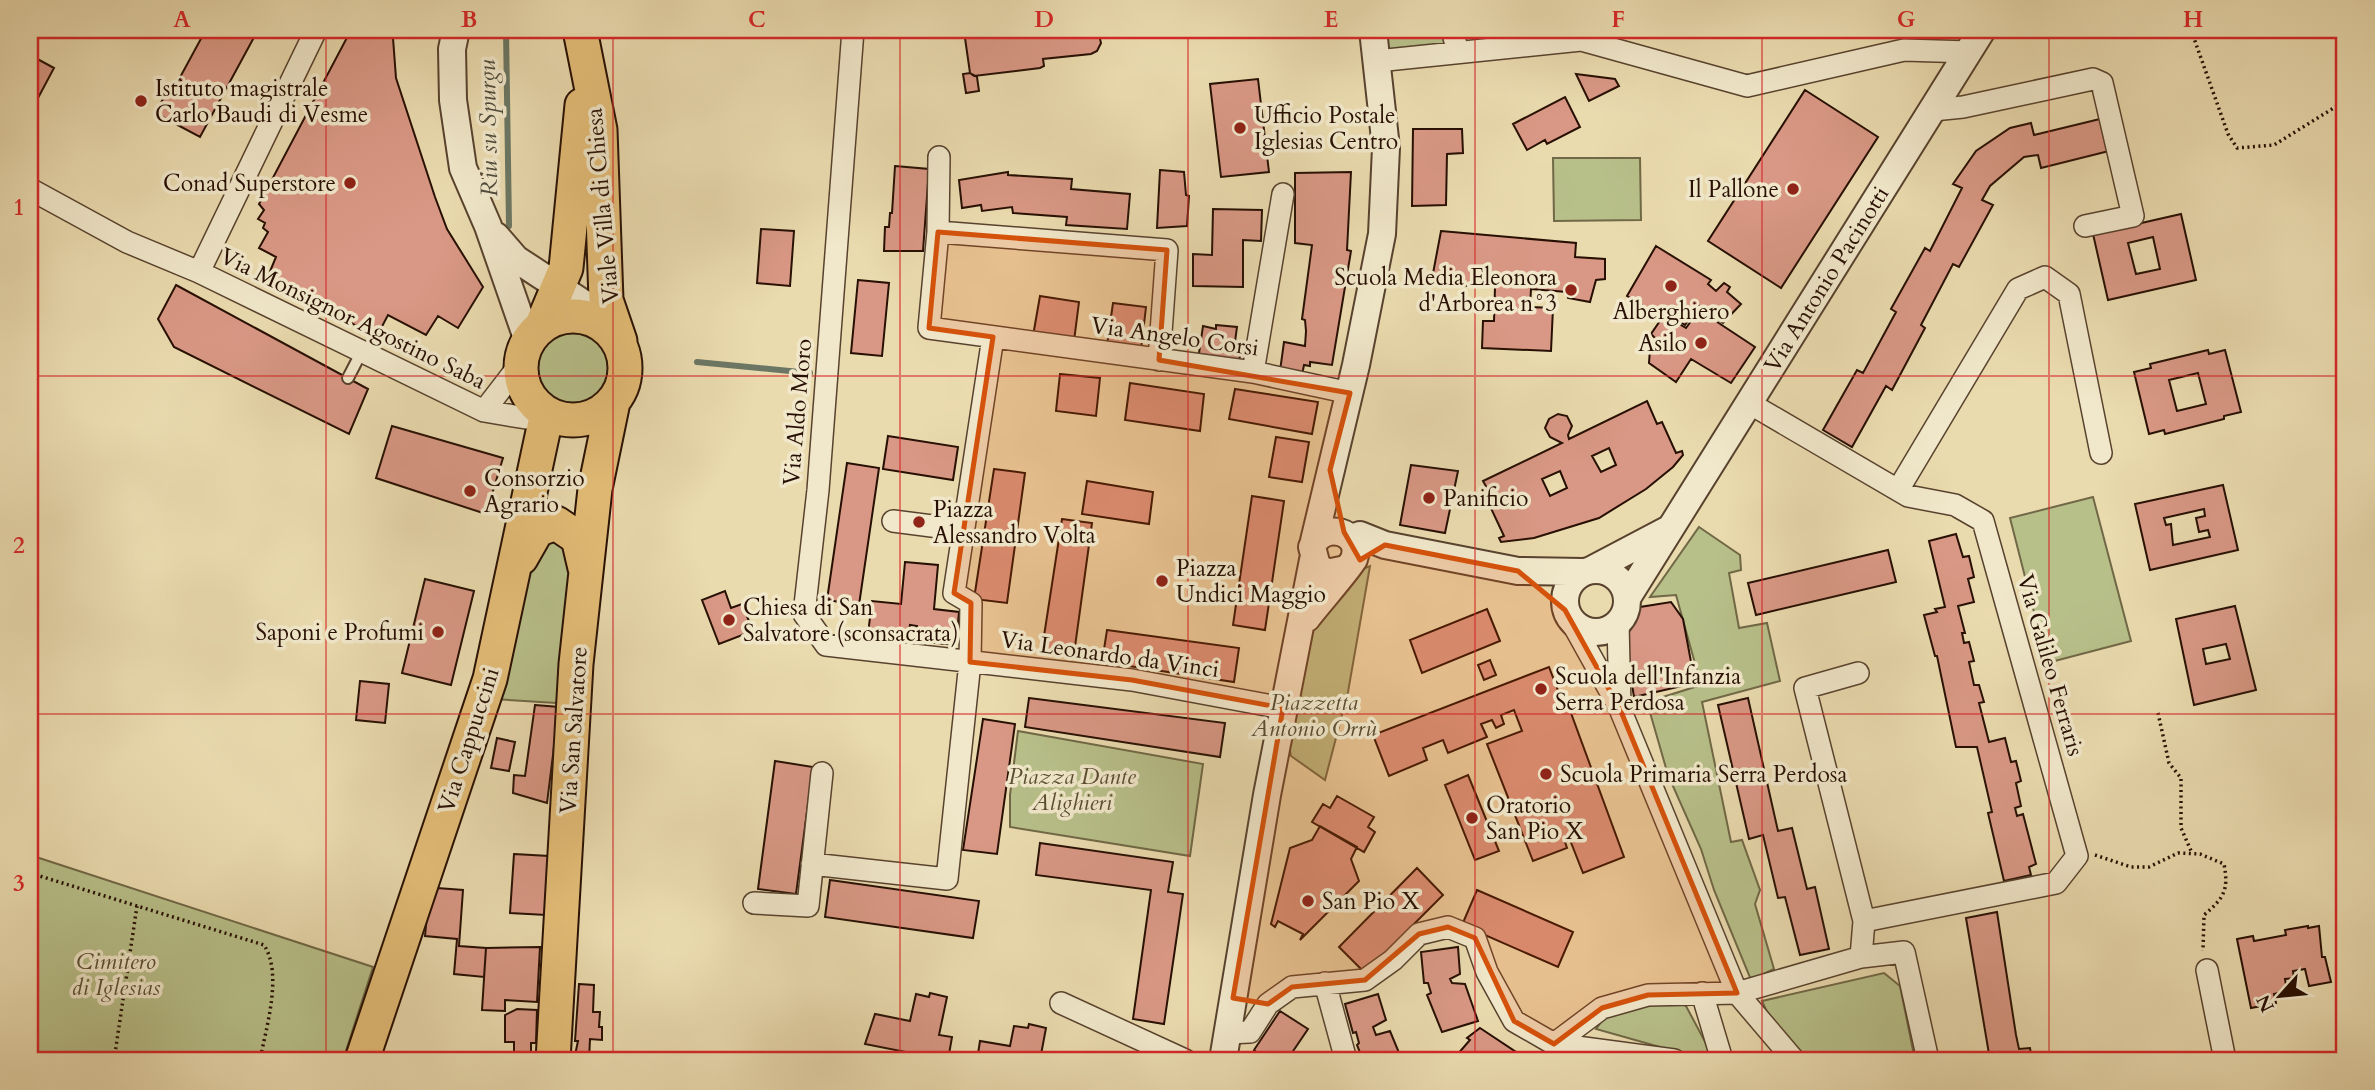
<svg xmlns="http://www.w3.org/2000/svg" width="2375" height="1090" font-family="Cardo,serif">
	<style>
		.green { fill: #b8c08a; stroke: #706846; stroke-width: 2 }
		.lines { fill: none; stroke-linecap: round; stroke-linejoin: round }
		.stream { stroke: #6b7764; stroke-width: 6 }
		.building { fill: #d99885; stroke: #270f03; stroke-width: 2; fill-rule: evenodd }
		.service-casing { stroke: #58422e; stroke-width: 14 }
		.minor-casing { stroke: #58422e; stroke-width: 24 }
		.tertiary-casing { stroke: #58422e; stroke-width: 30 }
		.primary-casing { stroke: #270f03; stroke-width: 37 }
		.path { stroke: #270f03; stroke-width: 3.5; stroke-dasharray: 2 3.5; stroke-linecap: butt }
		.service { stroke: #f1e8cb; stroke-width: 10 }
		.minor { stroke: #f1e8cb; stroke-width: 21 }
		.tertiary { stroke: #f1e8cb; stroke-width: 26 }
		.primary { stroke: #e5be78; stroke-width: 33 }
		.marked { fill: #d5520b; fill-opacity: 0.2; stroke: #d5520b; stroke-width: 5; stroke-linejoin: round }
		.grid { fill: none; stroke: #d62828; stroke-width: 2; stroke-opacity: 0.55 }
		.poi-dot { fill: #8f2418; stroke: #f1e8cb; stroke-width: 2.5 }
		.labels { text-anchor: middle; stroke-width: 7; stroke-linejoin: round; paint-order: stroke }
		.poi-label { font-size: 23px; fill: #270f03; stroke: #f1e8cb; text-anchor: start }
		.street-label { font-size: 23px; fill: #270f03; stroke: #f1e8cb }
		.park-label { font-size: 23px; font-style: italic; fill: #5a4d32; stroke: #f1e8cb }
		.water-label { font-size: 24px; font-style: italic; fill: #4f4c3c; stroke: #f1e8cb }
		.neatline { fill: none; stroke: #d62828; stroke-width: 2.5 }
		.grid-label { font-size: 23px; text-anchor: middle; font-weight: bold; fill: #d62828 }
	</style>
	<rect width="100%" height="100%" fill="#eadbaf"/>
	<filter id="stains"><feTurbulence type="fractalNoise" baseFrequency=".00286" numOctaves="4"/><feColorMatrix values="0 0 0 0 .2 0 0 0 0 .09 0 0 0 0 .02 0 0 0 .5 -.17"/></filter>
	<radialGradient id="worn" r=".72"><stop offset=".6" stop-color="#630" stop-opacity="0"/><stop offset="1" stop-color="#630" stop-opacity=".3"/></radialGradient>
	<path class="green" d="M1378,30H1443L1447,47L1382,54Z
		M1938,30H1975L1965,47L1935,43Z
		M1553,158H1640L1641,220L1554,221Z
		M535 368a38 38 0 1 1 76 0a38 38 0 1 1-76 0Z
		M2093,497L2131,641L2047,663L2010,518Z
		M1699,527L1740,555L1741,570L1729,573L1739,628L1767,623L1780,681L1702,702L1731,842L1742,840L1760,890L1755,904L1774,969L1751,980L1714,890L1701,849L1668,775L1647,702L1701,685L1676,595L1650,597Z
		M540,537L573,543L565,671L556,703L493,699L519,572Z
		M1370,566L1348,692L1325,780L1291,756L1284,726L1308,628L1347,575Z
		M1018,731L1203,764L1190,856L1010,827V795Z
		M30,855L373,967L343,1060H30Z
		M1884,973L1900,986L1915,1060H1809C1785,1049 1772,1024 1762,1001Z
		M1669,998L1686,1006L1710,1051L1706,1060L1596,1029L1610,1010Z"/>
	<g class="lines">
		<path class="stream" d="M506,30L509,226
			M697,362L810,373"/>
	</g>
	<path class="building" d="M193,30H258L200,137L155,113L167,92L171,94L203,35Z
		M351,30H377L393,38L396,78L435,197L447,229L483,287L458,328L438,316L426,335L388,315L377,336L266,281L276,257L259,248L268,232L263,228L265,223L258,219L264,210L259,204Z
		M973,30H1098L1101,43L1097,51L1091,54L1043,59L1044,66L1040,68L974,76L970,73L965,38Z
		M1714,30H1761L1716,36Z
		M30,55L54,68L30,113Z
		M970,73L977,77L979,91L966,93L963,74Z
		M1576,74L1615,79L1619,86L1589,101Z
		M1258,79L1269,172L1221,177L1210,84Z
		M1805,90L1878,137L1781,288L1708,241Z
		M1565,97L1580,127L1547,144L1545,140L1527,150L1513,124Z
		M2104,118L2109,151L2041,168L2038,155L2024,157L1990,186L1982,200L1993,205L1959,267L1953,264L1921,325L1925,328L1892,390L1886,386L1852,447L1823,430L1857,370L1863,373L1896,312L1891,309L1925,248L1930,251L1962,188L1953,184L1976,151L2010,128L2031,123L2034,135Z
		M1413,129H1462L1463,153L1447,154L1446,205L1412,206Z
		M895,166L929,169L923,251H884L885,227H889L890,213H892Z
		M1160,170L1184,172L1186,195L1189,196L1187,226L1157,228Z
		M1008,172V175L1072,179L1071,189L1130,194L1127,229L1066,225L1067,217L1013,213L1012,207L982,211L981,205L962,208L959,180Z
		M1351,172L1347,250L1351,251L1332,365L1310,362V366L1304,365L1302,375L1280,371L1284,342L1305,346L1306,331L1305,320L1302,319L1312,245L1295,243V173Z
		M1213,209L1262,210L1261,241L1243,240V287L1193,286V254L1212,255Z
		M2181,214L2196,280L2108,300L2093,234ZM2153,237L2160,269L2136,274L2128,243Z
		M761,229L794,231L790,286L757,283Z
		M1441,231L1576,243L1575,257L1605,259V279L1596,280L1590,302L1568,298L1567,292L1531,289L1530,307L1553,308L1551,351L1482,348L1483,321H1494L1495,287L1431,284Z
		M1656,246L1711,280L1708,284L1716,291L1724,283L1730,287L1727,292L1741,304L1723,323L1699,306L1685,325L1663,311L1660,316L1627,296Z
		M858,280L889,283L882,356L851,353Z
		M176,285L368,389L349,434L174,347L158,319Z
		M1040,296L1079,302L1074,341L1033,336Z
		M1113,303L1146,307L1141,350L1107,345Z
		M1699,310L1755,347L1731,383L1691,359L1676,382L1649,363L1650,349L1656,339L1651,334L1664,315L1686,328Z
		M1216,325L1237,327L1234,349L1241,351L1238,366L1198,360L1203,326L1216,329Z
		M2208,350L2209,354L2225,350L2241,412L2224,416V419L2165,434L2164,430L2149,434L2134,372L2151,368L2150,364ZM2198,373L2206,404L2177,411L2169,380Z
		M1060,374L1100,378L1096,416L1056,411Z
		M1130,383L1204,394L1200,431L1125,420Z
		M1235,389L1318,402L1312,434L1229,419Z
		M1647,401L1657,424L1662,422L1676,453L1682,451L1683,455L1673,467L1646,489L1599,518L1534,538L1501,542L1499,538L1504,536L1489,504L1494,501L1483,481L1562,443L1550,437L1545,428L1549,419L1558,414L1567,416L1572,426L1568,435L1569,439ZM1609,448L1616,465L1601,472L1592,456ZM1560,471L1567,488L1550,496L1542,479Z
		M392,426L503,458L486,514L376,478Z
		M888,436L958,447L953,480L883,469Z
		M1276,437L1309,442L1302,482L1269,477Z
		M847,463L879,468L859,605L827,600Z
		M1411,465L1458,471L1445,533L1400,525Z
		M994,469L1025,473L1007,603L974,599Z
		M1087,481L1153,492L1149,524L1082,514Z
		M2223,485L2238,550L2150,570L2135,504ZM2204,509L2205,516L2196,518L2199,532L2208,530L2210,537L2173,545L2171,524L2166,525L2164,518Z
		M1252,496L1284,501L1265,630L1233,625Z
		M1062,519L1092,523L1074,654L1042,649Z
		M1956,534L1963,557L1969,556L1974,577L1968,579L1974,602L1958,606L1965,633H1962L1964,643L1969,642L1974,661L1969,662L1974,685H1979L1984,702L1979,703L1989,742L2005,738L2011,762L2016,761L2021,781L2016,783L2021,806L2015,808L2017,816L2023,814L2036,864L2029,867L2031,875L2004,881L1988,813L1992,812L1977,747H1956L1937,656H1935L1924,615L1937,612L1935,609L1945,607L1929,541Z
		M1888,550L1896,582L1756,615L1748,583Z
		M905,562L938,565L934,609L959,612L956,645L915,641L917,626L910,625L908,638L868,634L872,601L901,604Z
		M425,579L474,591L451,685L402,673Z
		M725,591L731,608L742,604L753,631L719,644L702,600Z
		M1671,602L1683,619L1695,683L1634,697L1626,647L1634,608Z
		M2235,606L2256,690L2194,705L2176,619ZM2226,644L2230,659L2206,664L2203,649Z
		M1487,609L1500,641L1422,673L1410,640Z
		M1107,630L1239,648L1234,682L1102,662Z
		M1490,660L1496,675L1484,680L1478,665Z
		M1549,667L1564,706L1568,705L1624,857L1583,873L1570,840L1565,842L1567,848L1533,861L1487,744L1522,731L1514,710L1501,715L1504,724L1496,728L1492,720L1481,724L1487,737L1448,753L1443,740L1423,748L1427,760L1389,776L1373,735Z
		M360,681L389,684L385,723L356,720Z
		M1029,698L1225,723L1220,757L1025,727Z
		M1748,698L1778,831L1792,828L1807,889L1815,887L1829,949L1800,955L1785,897L1778,898L1763,835L1749,839L1718,705Z
		M535,705L559,707L547,803L513,793L514,775L525,776Z
		M983,719L1015,724L997,854L963,850Z
		M497,738L515,742L509,771L491,768Z
		M775,761L813,767L796,894L758,889Z
		M1468,775L1499,851L1475,860L1445,785Z
		M1337,796L1374,817L1368,827L1375,832L1364,852L1312,822L1323,804L1330,808Z
		M1320,826L1357,847L1351,859L1359,881L1300,940L1303,934L1278,921L1275,927L1271,924L1290,848L1312,840Z
		M1040,843L1173,862L1168,892L1183,894L1164,1024L1133,1019L1151,890L1036,875Z
		M514,854L549,856L546,915L510,913Z
		M1417,868L1443,895L1365,973L1339,947Z
		M830,880L979,901L973,938L825,917Z
		M437,888L463,890L459,946L486,948L484,977L454,974L457,939L425,936L428,905Z
		M1477,890L1573,932L1558,967L1462,925Z
		M1997,912L2016,1035L2019,1049L2030,1048L2032,1060H2000L1999,1052L1989,1054L1966,918Z
		M2308,926V928L2319,926L2322,957H2325L2331,982L2309,986L2305,969L2293,971L2294,978L2285,979L2287,991L2274,994L2276,1003L2251,1008L2237,939L2253,936L2254,941L2286,935L2285,930Z
		M540,947L537,1002L505,1000V1011L482,1010L486,948Z
		M1458,947L1460,974L1450,979L1452,983L1465,984L1478,1021L1442,1032L1427,995L1431,993L1428,983H1424L1421,952Z
		M579,984L594,985L593,1012H600L599,1027H602V1040L590,1039L589,1060H574L578,1041H575Z
		M930,993L947,997L939,1035L952,1037L948,1060H915L916,1054L865,1044L875,1014L910,1021L916,994L929,997Z
		M1378,994L1386,1020L1373,1027L1376,1035L1390,1031L1402,1060H1363L1357,1045L1359,1043L1356,1032L1353,1033L1345,1004Z
		M517,1009L537,1010L536,1043H531V1060H514V1042H505V1015Z
		M1280,1011L1308,1029L1287,1060H1249L1257,1053L1254,1050Z
		M1029,1024L1046,1028L1040,1060H977L980,1041L1010,1046L1014,1026L1028,1028Z
		M1480,1028L1516,1052L1513,1060H1463L1457,1055L1470,1040L1467,1038Z"/>
	<g class="lines">
		<g class="service-casing">
			<path id="service" d="M348,378L362,351"/>
		</g>
		<g class="minor-casing">
			<path id="minor" d="M853,30L818,490L804,614L826,645L1132,680L1283,708
				M1452,30L1458,52
				M1377,61L1581,40L1747,86L1904,50L1969,52
				M1933,110L1963,107L2093,79L2102,83L2133,216L2085,226
				M939,157L938,232L929,328L1253,372L1350,393
				M30,189L127,242L199,272L484,411L526,418L539,408
				M938,232L1167,250L1159,360
				M199,272L316,30
				M1253,372L1283,194
				M1749,403L1908,496L1955,505L1983,521L2077,856L2056,883L1864,921
				M484,411L521,363
				M1898,490L2018,289L2045,277L2069,294L2101,453
				M893,521L963,530
				M1570,619L1620,709L1737,993L1794,1060
				M1618,623L1620,707
				M1858,673L1805,688L1864,921L1861,957
				M812,864L947,879L970,662L971,603L954,593L993,337
				M754,903L808,906L822,773
				M2207,970L2225,1060
				M1325,983L1346,1060
				M1702,993L1722,1060
				M1061,1003L1185,1060
				M1227,1033L1250,1032L1268,1004L1292,987L1365,980L1393,960L1419,934L1448,927L1475,938L1487,972L1514,1021L1554,1044L1674,1060
				M1554,1044L1602,1008L1648,995L1737,993L1861,957L1904,952L1928,1060"/>
		</g>
		<g class="tertiary-casing">
			<path id="tertiary" d="M456,30L452,49L453,100L463,168L488,226L528,341
				M496,236L516,259L583,303L594,320
				M1351,539L1360,535L1385,545L1518,571L1583,572
				M1314,541L1356,365L1382,234L1386,148L1373,30
				M1593,569L1669,529
				M1565 601a31 31 0 1 1 62 0a31 31 0 1 1-62 0Z
				M1627,598L1982,30
				M1307,618C1315,607 1351,566 1354,559C1364,531 1322,520 1312,547L1317,566L1327,573L1346,569
				M1223,1060L1267,795L1313,560"/>
		</g>
		<g class="primary-casing">
			<path id="primary" d="M580,30L600,130L606,300L620,341
				M521 368a52 52 0 1 1 104 0a52 52 0 1 1-104 0Z
				M542,325L566,268L582,105
				M521,558L537,530L556,523L578,538L585,568
				M362,1060L490,679L547,413
				M553,1060L576,664L595,489L613,402"/>
		</g>
		<path class="path" d="M2191,30L2228,134L2237,148L2274,145L2345,101
			M2158,713L2169,763L2181,778V828L2192,853
			M2095,855L2131,867H2149L2178,853L2200,854L2224,864C2229,890 2224,898 2204,915L2203,951
			M30,873L264,945C283,974 266,1028 260,1060
			M114,1060L137,906"/>
		<use href="#service" class="service"/>
		<use href="#minor" class="minor"/>
		<use href="#tertiary" class="tertiary"/>
		<use href="#primary" class="primary"/>
	</g>
	<path class="marked" d="M938,232L1167,250L1159,360L1350,393L1330,470L1344,532L1360,560L1385,545L1518,571L1565,610L1620,709L1737,993L1648,995L1602,1008L1554,1044L1514,1021L1475,938L1448,927L1419,934L1365,980L1292,987L1268,1004L1233,998L1283,708L1132,680L970,662L971,603L954,593L993,337L929,328Z"/>
	<path class="grid" d="M326,30V1060M613,30V1060M900,30V1060M1188,30V1060M1475,30V1060M1762,30V1060M2049,30V1060M30,376H2345M30,714H2345"/>
	<g class="poi-dot">
		<circle cx="141" cy="101" r="7"/>
		<circle cx="1240" cy="128" r="7"/>
		<circle cx="350" cy="183" r="7"/>
		<circle cx="1793" cy="189" r="7"/>
		<circle cx="1671" cy="286" r="7"/>
		<circle cx="1571" cy="290" r="7"/>
		<circle cx="1701" cy="343" r="7"/>
		<circle cx="470" cy="491" r="7"/>
		<circle cx="1429" cy="498" r="7"/>
		<circle cx="919" cy="522" r="7"/>
		<circle cx="1162" cy="581" r="7"/>
		<circle cx="729" cy="620" r="7"/>
		<circle cx="438" cy="632" r="7"/>
		<circle cx="1541" cy="689" r="7"/>
		<circle cx="1546" cy="774" r="7"/>
		<circle cx="1472" cy="818" r="7"/>
		<circle cx="1308" cy="901" r="7"/>
	</g>
	<g class="labels">
		<g class="poi-label">
			<text x="155" y="96">Istituto magistrale<tspan x="155" dy="26">Carlo Baudi di Vesme</tspan></text>
			<text x="1254" y="123">Ufficio Postale<tspan x="1254" dy="26">Iglesias Centro</tspan></text>
			<text x="336" y="191" text-anchor="end">Conad Superstore</text>
			<text x="1779" y="197" text-anchor="end">Il Pallone</text>
			<text x="1557" y="285" text-anchor="end">Scuola Media Eleonora<tspan x="1557" dy="26">d'Arborea n°3</tspan></text>
			<text x="1671" y="319" text-anchor="middle">Alberghiero</text>
			<text x="1687" y="351" text-anchor="end">Asilo</text>
			<text x="484" y="486">Consorzio<tspan x="484" dy="26">Agrario</tspan></text>
			<text x="1443" y="506">Panificio</text>
			<text x="933" y="517">Piazza<tspan x="933" dy="26">Alessandro Volta</tspan></text>
			<text x="1176" y="576">Piazza<tspan x="1176" dy="26">Undici Maggio</tspan></text>
			<text x="743" y="615">Chiesa di San<tspan x="743" dy="26">Salvatore (sconsacrata)</tspan></text>
			<text x="424" y="640" text-anchor="end">Saponi e Profumi</text>
			<text x="1555" y="684">Scuola dell'Infanzia<tspan x="1555" dy="26">Serra Perdosa</tspan></text>
			<text x="1560" y="782">Scuola Primaria Serra Perdosa</text>
			<text x="1486" y="813">Oratorio<tspan x="1486" dy="26">San Pio X</tspan></text>
			<text x="1322" y="909">San Pio X</text>
		</g>
		<g class="street-label">
			<text transform="translate(602 206) rotate(-95)" y="8">Viale Villa di Chiesa</text>
			<text transform="translate(1826 279) rotate(-58)" y="8">Via Antonio Pacinotti</text>
			<text transform="translate(353 318) rotate(26)" y="8">Via Monsignor Agostino Saba</text>
			<text transform="translate(1175 336) rotate(8)" y="8">Via Angelo Corsi</text>
			<text transform="translate(797 412) rotate(-85)" y="8">Via Aldo Moro</text>
			<text transform="translate(1110 654) rotate(8)" y="8">Via Leonardo da Vinci</text>
			<text transform="translate(2051 665) rotate(74)" y="8">Via Galileo Ferraris</text>
			<text transform="translate(573 730) rotate(-86)" y="8">Via San Salvatore</text>
			<text transform="translate(468 740) rotate(-72)" y="8">Via Cappuccini</text>
		</g>
		<g class="park-label">
			<text x="1314" y="710">Piazzetta<tspan x="1314" dy="26">Antonio Orrù</tspan></text>
			<text x="1072" y="784">Piazza Dante<tspan x="1072" dy="26">Alighieri</tspan></text>
			<text x="116" y="969">Cimitero<tspan x="116" dy="26">di Iglesias</tspan></text>
		</g>
		<g class="water-label">
			<text transform="translate(488 128) rotate(-91)" y="8">Riu su Spurgu</text>
		</g>
	</g>
	<rect width="2375" height="1090" fill="none" stroke="#eadbaf" stroke-width="77"/>
	<g transform="translate(2280 996) rotate(243)" stroke="#f1e8cb" stroke-width="5" paint-order="stroke">
	<path d="M0-5L12 26L0 18L-12 26Z" fill="#270f03"/>
	<text y="-10" font-size="19" font-weight="bold" text-anchor="middle" fill="#270f03">N</text>
	</g>
	<rect x="38" y="38" width="2298" height="1014" class="neatline"/>
	<g class="grid-label">
		<text x="182" y="27">A</text>
		<text x="469" y="27">B</text>
		<text x="757" y="27">C</text>
		<text x="1044" y="27">D</text>
		<text x="1331" y="27">E</text>
		<text x="1618" y="27">F</text>
		<text x="1906" y="27">G</text>
		<text x="2193" y="27">H</text>
		<text x="19" y="215">1</text>
		<text x="19" y="553">2</text>
		<text x="19" y="891">3</text>
	</g>
	<rect width="100%" height="100%" filter="url(#stains)"/>
	<rect width="100%" height="100%" fill="url(#worn)"/>
</svg>
